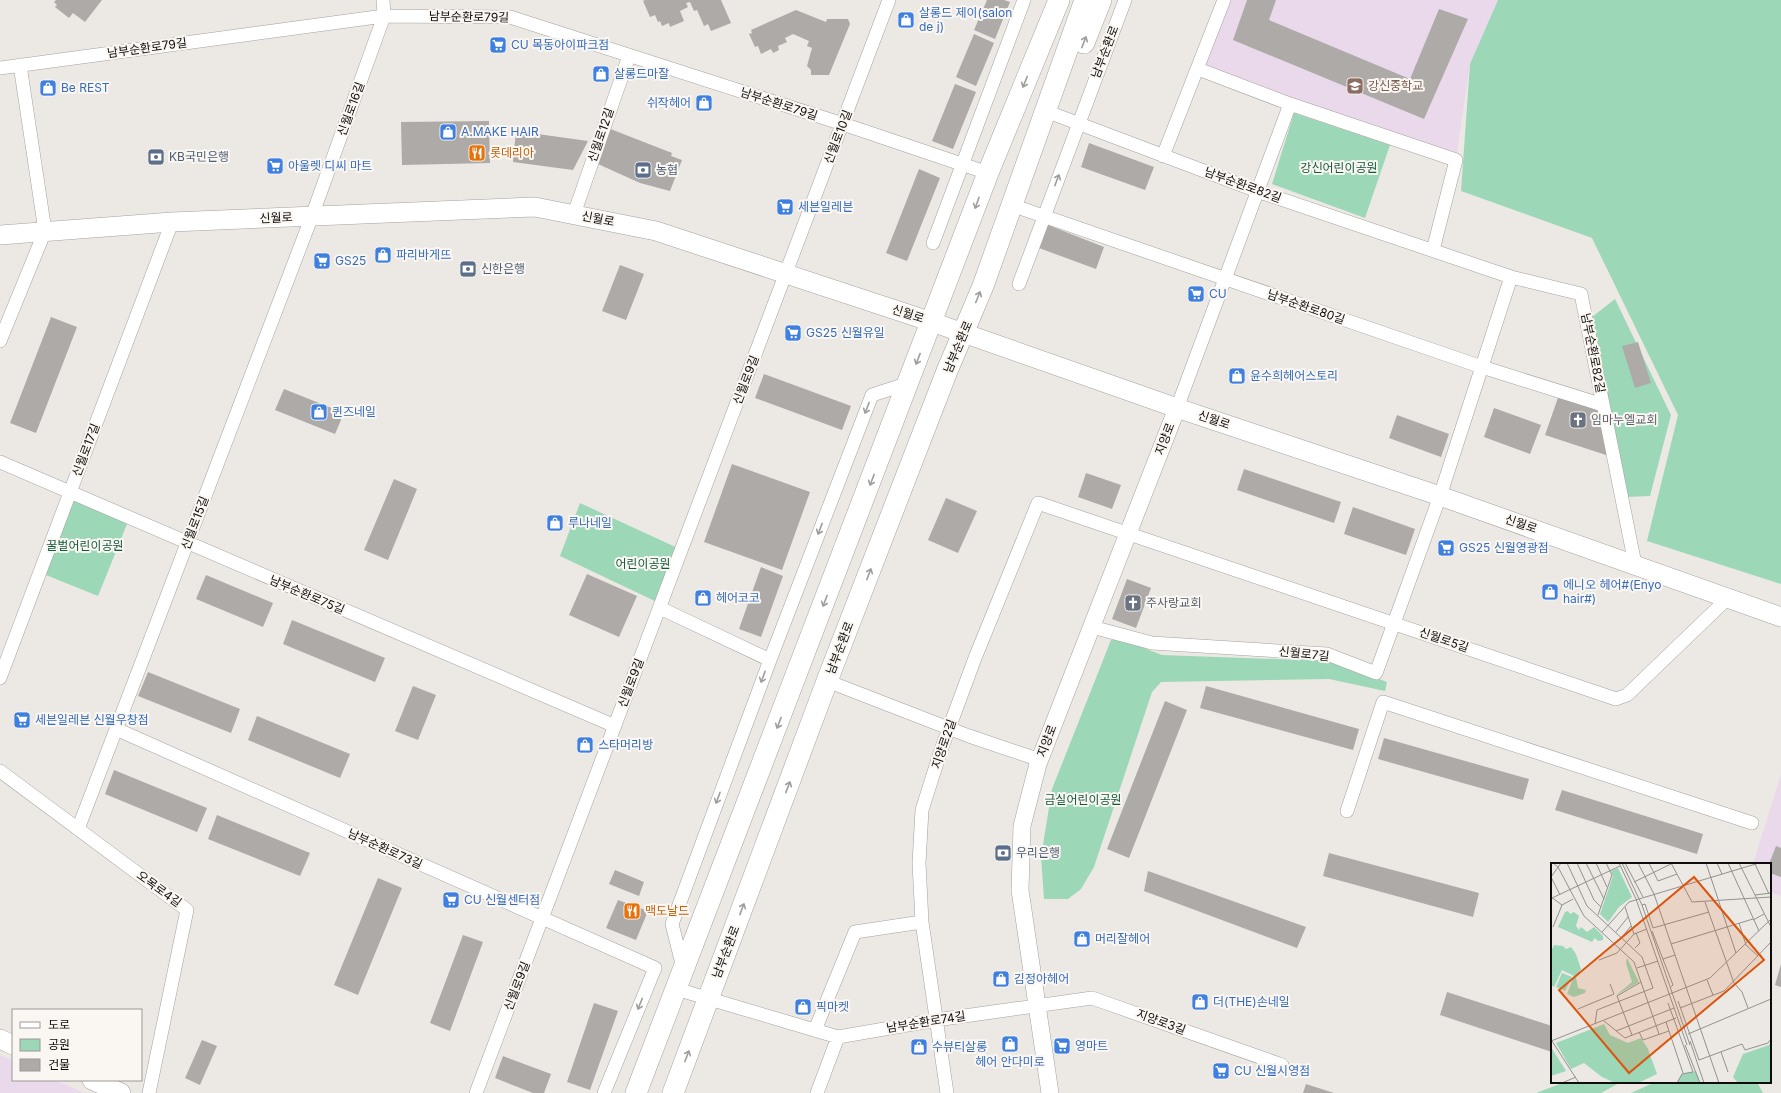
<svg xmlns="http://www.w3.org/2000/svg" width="1781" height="1093" font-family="Inter,'Noto Sans KR',sans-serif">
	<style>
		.education { fill: #ead9eb }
		.green { fill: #9cd7b8 }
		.building { fill: #adaaa7 }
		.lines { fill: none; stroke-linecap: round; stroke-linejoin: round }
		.minor-casing { stroke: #a5a19e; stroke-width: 14 }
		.tertiary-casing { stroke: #a5a19e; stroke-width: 18 }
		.secondary-casing { stroke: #a5a19e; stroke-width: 20 }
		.primary-casing { stroke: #a5a19e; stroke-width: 22 }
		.minor { stroke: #fff; stroke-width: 13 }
		.tertiary { stroke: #fff; stroke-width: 17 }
		.secondary { stroke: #fff; stroke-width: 19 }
		.primary { stroke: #fff; stroke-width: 21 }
		.oneway { stroke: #9f9e9d }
		.labels { text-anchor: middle; stroke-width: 4; stroke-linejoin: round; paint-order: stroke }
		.shop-label { font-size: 12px; fill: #366cbe; stroke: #faf6f2; text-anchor: start }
		.street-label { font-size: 12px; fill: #0e0c0b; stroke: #faf6f2 }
		.education-label { font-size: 12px; fill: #785e54; stroke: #faf6f2; text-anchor: start }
		.food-label { font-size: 12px; fill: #c56008; stroke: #faf6f2; text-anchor: start }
		.service-label { font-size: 12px; fill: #4e5e75; stroke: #faf6f2; text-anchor: start }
		.park-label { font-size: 12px; fill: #12583c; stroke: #faf6f2 }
		.worship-label { font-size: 12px; fill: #5b616d; stroke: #faf6f2; text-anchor: start }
		.inset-road { fill: none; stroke: #93918e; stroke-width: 1 }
		.view { fill: #dd550c; fill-opacity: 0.15; stroke: #dd550c; stroke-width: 2 }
		.inset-edge { fill: none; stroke: #0e0c0b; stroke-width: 2 }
	</style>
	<rect width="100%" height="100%" fill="#ece9e5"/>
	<path class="education" d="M1224,0H1498L1470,64L1456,160L1198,69Z
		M1781,774V896L1770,892V864H1753Z
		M0,1055L13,1061V1080H55L84,1093H0Z"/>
	<path class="green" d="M1498,0H1781V584L1647,541L1678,415L1592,238L1461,191L1470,64Z
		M1294,113L1390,145L1365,218L1272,184Z
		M1615,299L1671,415L1650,496L1626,497L1592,317Z
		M72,496L129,519L98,596L41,573Z
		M580,503L682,550L659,603L560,556Z
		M1120,639L1162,655L1331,661L1387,682L1385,691L1329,679L1161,682L1152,692L1094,867L1081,889L1068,899H1044L1041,857L1052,789L1111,640Z
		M1565,1082H1621L1601,1093H1536Z
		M1655,1082H1757L1763,1093H1631Z"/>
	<path class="building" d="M56,0H102L85,22L73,13L69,18L55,7L57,5L54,2Z
		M645,0H721L731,23L711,31L708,24L704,26L697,10L694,11L690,2L686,3L688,7L680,11L684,21L670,27L669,23L662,26L660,21L658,22L655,15L650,17L643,1Z
		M987,0H1004L1010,2L995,39L974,30Z
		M1247,0H1276L1269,20L1410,79L1439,9L1468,19L1424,119L1233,40Z
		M796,10L826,22L827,19H848L850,24L829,75H811V70L807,66L812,48L807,46L809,41L793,34L785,38L787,42L778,46L779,50L773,53L771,49L761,54L758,46L755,47L749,34L752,33L751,30Z
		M974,34L994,43L976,86L956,77Z
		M955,84L976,92L953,149L932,141Z
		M489,121L490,163L402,165L401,122Z
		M608,128L672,153L671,156L682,160L670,191L640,183L598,164L603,152L599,151Z
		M516,131L588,141L573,170L513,162Z
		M1089,143L1154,167L1145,190L1081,167Z
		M919,169L940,178L907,261L886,253Z
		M1048,225L1104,247L1096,269L1039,248Z
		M620,265L644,274L626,320L602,311Z
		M51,317L77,327L36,433L10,423Z
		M1638,342L1651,383L1635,388L1622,346Z
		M764,374L851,406L842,430L755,398Z
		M284,389L344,413L335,434L275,410Z
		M1560,392L1602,406L1612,457L1545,435Z
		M1494,408L1541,425L1530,454L1484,437Z
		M1397,415L1449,434L1441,457L1389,438Z
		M732,464L810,492L782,570L704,542Z
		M1244,469L1341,502L1334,523L1237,490Z
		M1086,473L1121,485L1112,509L1078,497Z
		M394,479L417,489L388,560L364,550Z
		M946,498L977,511L958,553L928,540Z
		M1353,507L1415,529L1406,555L1344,534Z
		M761,567L783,576L761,637L739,629Z
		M587,574L637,596L619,637L569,615Z
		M206,575L273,603L263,627L196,599Z
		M1127,579L1151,588L1136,628L1112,619Z
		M292,620L385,658L375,682L283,644Z
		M148,672L240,709L231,733L138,696Z
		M413,686L436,695L418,740L395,731Z
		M1206,686L1359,729L1353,750L1200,708Z
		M1165,701L1187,710L1129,858L1107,849Z
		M257,716L350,754L340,778L248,740Z
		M1384,738L1529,779L1523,800L1378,759Z
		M114,770L207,808L197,832L105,794Z
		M1562,790L1703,834L1697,854L1555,810Z
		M217,815L310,853L300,876L208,839Z
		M1776,846L1781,848V877L1770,873L1769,864Z
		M1329,853L1479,893L1473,917L1323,876Z
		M615,870L644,882L639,896L609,884Z
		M1148,871L1306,927L1297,948L1144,891Z
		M378,878L402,888L358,995L334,985Z
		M618,900L648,911L636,940L606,928Z
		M463,935L483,942L450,1031L430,1023Z
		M1781,964V987L1775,985Z
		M1447,992L1552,1026V1052L1440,1015Z
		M594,1003L618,1011L590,1090L567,1082Z
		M202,1040L217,1046L200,1085L185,1078Z
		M503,1056L551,1074L544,1093H533L495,1078Z
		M1306,1084L1334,1093H1303Z"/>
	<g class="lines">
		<g class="minor-casing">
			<path id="minor" d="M0,68L384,16L510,17L843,124L988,173
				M1198,69L1290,104L1456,160L1433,250
				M1056,115L1257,191L1511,277L1581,294L1635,564
				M1163,156L1224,0
				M1011,205L1482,367L1603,405
				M574,214L629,56
				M933,243L1024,0
				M1019,284L1125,0
				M0,341L45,231L20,65
				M1177,408L1290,104
				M0,462L615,726
				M660,608L770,660
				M1092,627L1152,643L1327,654L1376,673L1440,496L1511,277
				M0,678L172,222
				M827,681L969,736L1040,760
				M116,729L655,968L604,1093
				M0,771L187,910L149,1093
				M1347,811L1383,702L1752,823
				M78,829L312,216L384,16L383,0
				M683,968L672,924L770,660L872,395L909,383
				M676,989L838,1037L936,1020L1092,998L1282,1065
				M815,1030L855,932L922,922
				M476,1093L889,0
				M817,1093L838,1037
				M947,1093L922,922L919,863L922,810L941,750L975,658L1038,503L1616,699L1627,695L1728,598"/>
		</g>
		<g class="tertiary-casing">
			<path id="tertiary" d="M1050,1093L1020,890L1022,826L1038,764L1177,408"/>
		</g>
		<g class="secondary-casing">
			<path id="secondary" d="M0,235L172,222L535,207L656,231L932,322L1177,408L1440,496L1781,617
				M0,1039L13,1045
				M92,1080L121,1093"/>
		</g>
		<g class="primary-casing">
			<path id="primary" d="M1084,43L1101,0
				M636,1093L988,173L1059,0
				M673,1093L827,681L947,371L983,286L1085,0"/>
		</g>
		<use href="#minor" class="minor"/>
		<use href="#tertiary" class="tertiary"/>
		<use href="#secondary" class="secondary"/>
		<use href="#primary" class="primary"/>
	</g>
	<defs><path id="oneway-shaft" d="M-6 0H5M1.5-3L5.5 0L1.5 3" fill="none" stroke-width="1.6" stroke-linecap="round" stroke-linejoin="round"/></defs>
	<g class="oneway">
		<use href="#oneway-shaft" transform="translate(1084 42) rotate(-69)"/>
		<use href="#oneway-shaft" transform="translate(1025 82) rotate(112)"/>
		<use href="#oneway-shaft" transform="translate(1057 180) rotate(-69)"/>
		<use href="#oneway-shaft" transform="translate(977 203) rotate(110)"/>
		<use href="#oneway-shaft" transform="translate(978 297) rotate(-68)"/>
		<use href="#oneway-shaft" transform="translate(918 359) rotate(111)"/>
		<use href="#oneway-shaft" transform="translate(867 408) rotate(111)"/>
		<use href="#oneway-shaft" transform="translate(872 480) rotate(111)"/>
		<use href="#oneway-shaft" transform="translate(820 529) rotate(111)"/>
		<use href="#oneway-shaft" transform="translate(869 574) rotate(-69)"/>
		<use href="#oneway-shaft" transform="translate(825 601) rotate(111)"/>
		<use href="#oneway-shaft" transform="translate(763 677) rotate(110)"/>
		<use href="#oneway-shaft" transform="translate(779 723) rotate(111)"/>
		<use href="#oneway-shaft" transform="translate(788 787) rotate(-69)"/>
		<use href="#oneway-shaft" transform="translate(718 798) rotate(110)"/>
		<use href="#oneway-shaft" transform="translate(742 909) rotate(-69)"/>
		<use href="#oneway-shaft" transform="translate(640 1004) rotate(112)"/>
		<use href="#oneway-shaft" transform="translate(687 1056) rotate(-69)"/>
	</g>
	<defs>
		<g id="shop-square" transform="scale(0.9)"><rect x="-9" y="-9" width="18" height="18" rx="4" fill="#3f7fe0" stroke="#faf6f2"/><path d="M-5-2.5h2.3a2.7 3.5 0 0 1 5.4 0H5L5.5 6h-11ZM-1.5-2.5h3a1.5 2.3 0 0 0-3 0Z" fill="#fff"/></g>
		<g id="supermarket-square" transform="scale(0.9)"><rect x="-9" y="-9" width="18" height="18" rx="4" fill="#3f7fe0" stroke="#faf6f2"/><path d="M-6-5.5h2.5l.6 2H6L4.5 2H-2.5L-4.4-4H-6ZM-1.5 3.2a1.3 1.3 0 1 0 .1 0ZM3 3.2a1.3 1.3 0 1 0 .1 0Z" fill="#fff"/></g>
		<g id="school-square" transform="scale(0.9)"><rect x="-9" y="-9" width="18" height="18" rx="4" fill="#8d6e63" stroke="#faf6f2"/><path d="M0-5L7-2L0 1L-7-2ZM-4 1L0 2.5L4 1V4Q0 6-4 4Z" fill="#fff"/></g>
		<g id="restaurant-square" transform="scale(0.9)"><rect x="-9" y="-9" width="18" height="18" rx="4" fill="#e8710a" stroke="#faf6f2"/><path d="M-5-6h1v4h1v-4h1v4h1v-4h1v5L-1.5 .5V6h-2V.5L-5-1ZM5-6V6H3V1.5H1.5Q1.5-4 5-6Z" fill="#fff"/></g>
		<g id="bank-square" transform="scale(0.9)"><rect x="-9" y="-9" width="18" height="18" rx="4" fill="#5c6f8a" stroke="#faf6f2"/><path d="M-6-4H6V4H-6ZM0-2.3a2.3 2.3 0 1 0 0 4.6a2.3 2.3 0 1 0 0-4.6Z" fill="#fff"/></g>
		<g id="church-square" transform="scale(0.9)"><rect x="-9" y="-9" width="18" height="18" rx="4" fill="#6b7280" stroke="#faf6f2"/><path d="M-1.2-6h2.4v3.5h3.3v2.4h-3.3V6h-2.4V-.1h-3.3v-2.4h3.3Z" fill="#fff"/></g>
	</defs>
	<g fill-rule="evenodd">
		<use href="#shop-square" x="906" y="20"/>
		<use href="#supermarket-square" x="498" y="45"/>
		<use href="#shop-square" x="601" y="74"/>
		<use href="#school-square" x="1355" y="86"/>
		<use href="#shop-square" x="48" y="88"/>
		<use href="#shop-square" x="704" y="103"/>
		<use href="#shop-square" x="448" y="132"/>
		<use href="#restaurant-square" x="477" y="153"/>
		<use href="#bank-square" x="156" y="157"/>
		<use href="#supermarket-square" x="275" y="166"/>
		<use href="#bank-square" x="643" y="170"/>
		<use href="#supermarket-square" x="785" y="207"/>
		<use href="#shop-square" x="383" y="255"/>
		<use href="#supermarket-square" x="322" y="261"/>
		<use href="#bank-square" x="468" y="269"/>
		<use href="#supermarket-square" x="1196" y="294"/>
		<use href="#supermarket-square" x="793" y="333"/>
		<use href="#shop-square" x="1237" y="376"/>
		<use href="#shop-square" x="319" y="412"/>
		<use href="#church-square" x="1578" y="420"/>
		<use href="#shop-square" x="555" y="523"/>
		<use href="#supermarket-square" x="1446" y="548"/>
		<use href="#shop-square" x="1550" y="592"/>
		<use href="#shop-square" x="703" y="598"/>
		<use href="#church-square" x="1133" y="603"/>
		<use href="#supermarket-square" x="22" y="720"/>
		<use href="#shop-square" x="585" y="745"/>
		<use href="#bank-square" x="1003" y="853"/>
		<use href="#supermarket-square" x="451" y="900"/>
		<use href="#restaurant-square" x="632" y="911"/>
		<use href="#shop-square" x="1082" y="939"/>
		<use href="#shop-square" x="1001" y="979"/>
		<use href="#shop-square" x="1200" y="1002"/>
		<use href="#shop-square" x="803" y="1007"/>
		<use href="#shop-square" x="1010" y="1044"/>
		<use href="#supermarket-square" x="1062" y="1046"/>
		<use href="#shop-square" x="919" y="1047"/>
		<use href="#supermarket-square" x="1221" y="1071"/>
	</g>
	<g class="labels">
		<g class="shop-label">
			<text x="919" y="17">살롱드 제이(salon<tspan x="919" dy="14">de j)</tspan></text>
			<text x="511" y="49">CU 목동아이파크점</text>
			<text x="614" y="78">살롱드마잘</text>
			<text x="61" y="92">Be REST</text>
			<text x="691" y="107" text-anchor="end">쉬작헤어</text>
			<text x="461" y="136">A.MAKE HAIR</text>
			<text x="288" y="170">아울렛 디씨 마트</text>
			<text x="798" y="211">세븐일레븐</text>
			<text x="396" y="259">파리바게뜨</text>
			<text x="335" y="265">GS25</text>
			<text x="1209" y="298">CU</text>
			<text x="806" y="337">GS25 신월유일</text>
			<text x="1250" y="380">윤수희헤어스토리</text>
			<text x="332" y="416">퀸즈네일</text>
			<text x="568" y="527">루나네일</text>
			<text x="1459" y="552">GS25 신월영광점</text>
			<text x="1563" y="589">에니오 헤어#(Enyo<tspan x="1563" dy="14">hair#)</tspan></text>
			<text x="716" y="602">헤어코코</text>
			<text x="35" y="724">세븐일레븐 신월우창점</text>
			<text x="598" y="749">스타머리방</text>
			<text x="464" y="904">CU 신월센터점</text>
			<text x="1095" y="943">머리잘헤어</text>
			<text x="1014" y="983">김정아헤어</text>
			<text x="1213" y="1006">더(THE)손네일</text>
			<text x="816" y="1011">픽마켓</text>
			<text x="1075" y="1050">영마트</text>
			<text x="932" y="1051">수뷰티살롱</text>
			<text x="1010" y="1066" text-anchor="middle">헤어 안다미로</text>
			<text x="1234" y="1075">CU 신월시영점</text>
		</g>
		<g class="street-label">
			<text transform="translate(469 17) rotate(1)" y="4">남부순환로79길</text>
			<text transform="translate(147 48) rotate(-8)" y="4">남부순환로79길</text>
			<text transform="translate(1105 52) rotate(-69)" y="4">남부순환로</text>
			<text transform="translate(779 104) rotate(18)" y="4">남부순환로79길</text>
			<text transform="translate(351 109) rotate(-70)" y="4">신월로16길</text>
			<text transform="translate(601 135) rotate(-71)" y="4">신월로12길</text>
			<text transform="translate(838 137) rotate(-69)" y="4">신월로10길</text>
			<text transform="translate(1243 185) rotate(20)" y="4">남부순환로82길</text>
			<text transform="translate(276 218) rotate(-3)" y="4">신월로</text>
			<text transform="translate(598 219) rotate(11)" y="4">신월로</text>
			<text transform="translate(1306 307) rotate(19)" y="4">남부순환로80길</text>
			<text transform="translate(908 314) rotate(18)" y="4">신월로</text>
			<text transform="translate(958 347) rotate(-67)" y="4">남부순환로</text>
			<text transform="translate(1593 353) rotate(79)" y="4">남부순환로82길</text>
			<text transform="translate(746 380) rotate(-69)" y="4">신월로9길</text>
			<text transform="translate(1214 420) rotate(19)" y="4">신월로</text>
			<text transform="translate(1165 439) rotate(-69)" y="4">지양로</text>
			<text transform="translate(86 450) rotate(-69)" y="4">신월로17길</text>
			<text transform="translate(195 523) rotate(-69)" y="4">신월로15길</text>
			<text transform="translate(1521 524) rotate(19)" y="4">신월로</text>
			<text transform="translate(307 595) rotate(23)" y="4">남부순환로75길</text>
			<text transform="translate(1444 640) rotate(19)" y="4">신월로5길</text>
			<text transform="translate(840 648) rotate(-69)" y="4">남부순환로</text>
			<text transform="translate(1304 654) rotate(6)" y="4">신월로7길</text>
			<text transform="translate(631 683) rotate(-69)" y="4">신월로9길</text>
			<text transform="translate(1047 741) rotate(-69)" y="4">지양로</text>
			<text transform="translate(944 744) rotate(-71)" y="4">지양로2길</text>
			<text transform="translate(385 849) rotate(24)" y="4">남부순환로73길</text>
			<text transform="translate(159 889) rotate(36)" y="4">오목로4길</text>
			<text transform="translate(726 952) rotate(-69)" y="4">남부순환로</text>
			<text transform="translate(517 986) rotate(-69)" y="4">신월로9길</text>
			<text transform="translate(926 1022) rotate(-9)" y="4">남부순환로74길</text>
			<text transform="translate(1161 1022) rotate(20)" y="4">지양로3길</text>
		</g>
		<g class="education-label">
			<text x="1368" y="90">강신중학교</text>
		</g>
		<g class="food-label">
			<text x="490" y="157">롯데리아</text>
			<text x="645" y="915">맥도날드</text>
		</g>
		<g class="service-label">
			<text x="169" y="161">KB국민은행</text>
			<text x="656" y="174">농협</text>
			<text x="481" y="273">신한은행</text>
			<text x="1016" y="857">우리은행</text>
		</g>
		<g class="park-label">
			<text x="1339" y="172">강신어린이공원</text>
			<text x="85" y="550">꿀벌어린이공원</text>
			<text x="643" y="568">어린이공원</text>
			<text x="1083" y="804">금실어린이공원</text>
		</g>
		<g class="worship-label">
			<text x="1591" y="424">임마누엘교회</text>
			<text x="1146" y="607">주사랑교회</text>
		</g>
	</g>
	<g transform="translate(1551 863)">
		<rect width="220" height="220" fill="#ece9e5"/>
		<path d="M67,5L81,34L68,44L57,59L49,51L62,13L60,8ZM17,48L19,51L23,49L28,53L25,63L28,67L30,64L36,69L43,64L52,73V77L47,78L44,75L41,79L7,64L14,49ZM3,82L12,83L15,86L20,84L25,91L30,106L25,115L27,125L35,127L34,130L23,134L16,131L23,113L11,107L3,124L0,122V88ZM76,95L88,119L64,133L81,119L75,100ZM11,110L21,114L14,128L5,124ZM53,161L59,172L77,180L90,175L97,186L106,211L87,220H64L51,214L33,200L20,206L5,180ZM220,178V220H187L182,214L192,191L218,182ZM0,184L15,208L0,213ZM145,208L149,220H126L131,211Z" fill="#9cd7b8"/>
		<path class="inset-road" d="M2,0L7,4L33,53L83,99L108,171M16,0L36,43L91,94L102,125L46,147L44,161M26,0L43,37L50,44M35,0L53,36M45,0L56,24M68,0L85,36L136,182M71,0L91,42L139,182M74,0L92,34M87,0L103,31L168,220M98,0L107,18L126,11M120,0L141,39L220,34M155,0L185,90M166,0L171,11M177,0L208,68M188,0L220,64M204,1L218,31M0,14L9,32M0,14L10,0M83,19L122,0M204,32L220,30M0,34L11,42M1,35L69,3M154,39L183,120L191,129L197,145M91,42L94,41L102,65L158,49M74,44L83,71M47,52L61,12L55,0M202,57L213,51M188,60L195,82L207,93M2,64L11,42L22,36M101,68L122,122L120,124M51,69L78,39L208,0M65,69L77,54M71,74L80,63M120,81L202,56M84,85L89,80L85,70M112,96L124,92M48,97L66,90L83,71L96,66M86,105L107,98M156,117L162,132M127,138L148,197L191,181L194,187L217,180L220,176M117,140L142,209L131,211L126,220M129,145L173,128L220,79M27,146L63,131L59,121M53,158L74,175L125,155M115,159L132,210M65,168L123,145M88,169L92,177L118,168M137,171L220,136M81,172L66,133L90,119M0,178L159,115L220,56M1,178L28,220M139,178L153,220M134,182L149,220M170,189L177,209M11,220L25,214"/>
		<path class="view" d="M143,14L213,97L78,210L8,127Z"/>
		<rect width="220" height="220" class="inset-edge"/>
	</g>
	<rect x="12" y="1009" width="130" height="72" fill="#faf6f2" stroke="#9c9896"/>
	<rect x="20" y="1022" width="20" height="6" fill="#ffffff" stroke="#9c9896"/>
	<text x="48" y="1029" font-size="12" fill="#0e0c0b">도로</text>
	<rect x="20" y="1039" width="20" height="12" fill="#9cd7b8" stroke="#9c9896"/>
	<text x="48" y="1049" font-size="12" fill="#0e0c0b">공원</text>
	<rect x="20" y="1059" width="20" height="12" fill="#adaaa7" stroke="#9c9896"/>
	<text x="48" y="1069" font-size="12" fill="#0e0c0b">건물</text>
</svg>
